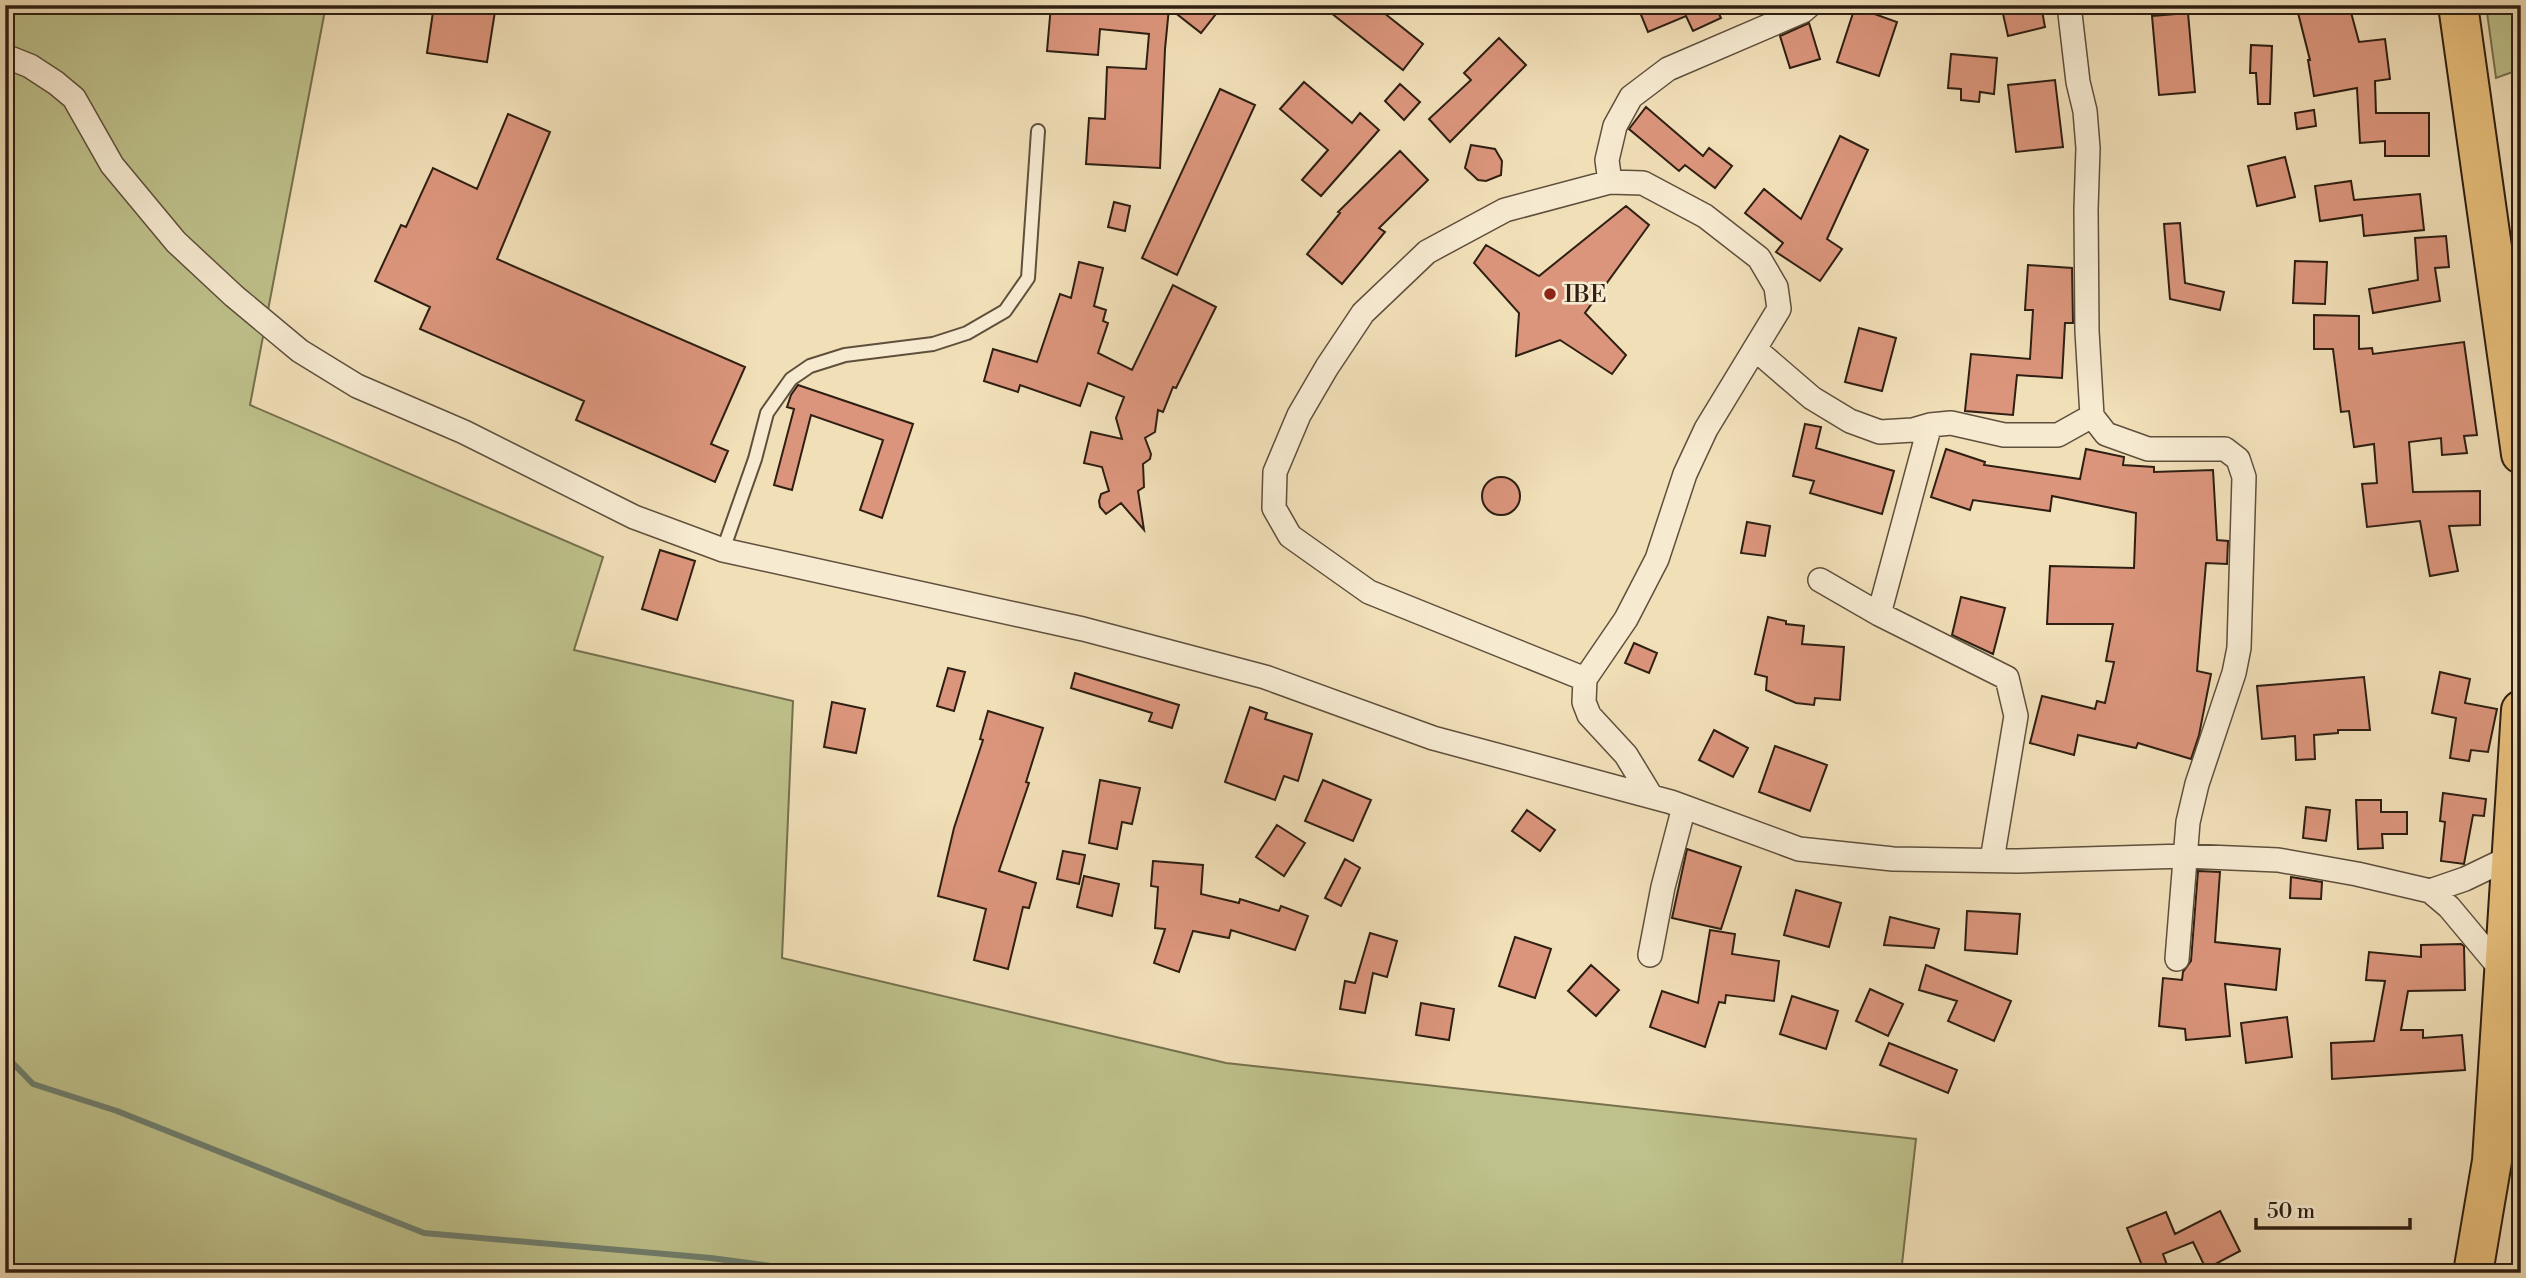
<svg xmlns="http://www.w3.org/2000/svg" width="2526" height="1278" font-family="'Libre Bodoni',serif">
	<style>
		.green { fill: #bec18b; stroke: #76704e; stroke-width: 2 }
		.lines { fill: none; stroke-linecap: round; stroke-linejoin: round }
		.stream { stroke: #6f7e6e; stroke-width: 6 }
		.building { fill: #db957c; stroke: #2e1f12; stroke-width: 2 }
		.lane-casing { stroke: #5f4f3c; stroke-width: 16 }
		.street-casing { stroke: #5f4f3c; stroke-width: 26 }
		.highway-casing { stroke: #2e1f12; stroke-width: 42 }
		.lane { stroke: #f6ead1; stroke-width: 12 }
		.street { stroke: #f6ead1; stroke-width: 23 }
		.highway { stroke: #e8c07c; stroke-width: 38 }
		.poi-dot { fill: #8f2418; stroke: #f6ead1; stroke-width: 2.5 }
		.labels { text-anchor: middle; stroke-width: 5; stroke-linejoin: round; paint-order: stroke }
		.poi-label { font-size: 24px; fill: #2e1f12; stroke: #f6ead1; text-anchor: start }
	</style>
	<rect width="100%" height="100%" fill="#f1dfb8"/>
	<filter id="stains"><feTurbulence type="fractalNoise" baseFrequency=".00286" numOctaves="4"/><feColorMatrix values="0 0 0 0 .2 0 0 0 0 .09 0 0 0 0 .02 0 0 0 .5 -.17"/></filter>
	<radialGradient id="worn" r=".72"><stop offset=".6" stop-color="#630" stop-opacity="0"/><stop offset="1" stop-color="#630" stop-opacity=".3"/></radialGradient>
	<path class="green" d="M5,5H326L250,405L603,557L574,650L793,701L782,958L1226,1063L1916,1139L1901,1273H5Z
		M2486,5H2521V69L2496,78Z"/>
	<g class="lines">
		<path class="stream" d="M5,1055L33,1084L117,1111L424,1233L711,1258L823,1273"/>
	</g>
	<path class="building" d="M434,5H496L487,62L427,53Z
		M1051,5H1223L1201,33L1169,8L1165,49L1160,168L1086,164L1089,118L1105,119L1107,67L1146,69L1149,34L1100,29L1098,55L1047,51Z
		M1321,5H1374L1423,44L1403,70Z
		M1637,5H1715L1721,18L1693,31L1686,16L1648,32Z
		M2001,5H2041L2045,27L2008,36Z
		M2296,5H2349L2359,42L2385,39L2390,79L2375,81L2376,113H2429V156H2385V141L2360,143L2357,88L2314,96L2308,60H2310Z
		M1855,7L1897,22L1879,76L1837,62Z
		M2188,13L2195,92L2159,95L2152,16Z
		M1809,23L1820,59L1790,68L1780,36Z
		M1499,38L1526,65L1450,142L1429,119L1471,80L1464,73Z
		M2251,45L2272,46L2270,104H2258L2256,73H2250Z
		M1951,54L1997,58L1994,94L1980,92L1979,102L1961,100V89L1948,88Z
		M2055,80L2063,147L2016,152L2008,85Z
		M1304,82L1352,123L1360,113L1379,130L1321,196L1302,180L1328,150L1280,109Z
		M1400,84L1420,102L1404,120L1385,101Z
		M1220,89L1255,105L1177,275L1142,258Z
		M1646,107L1703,156L1709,148L1732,166L1715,188L1685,165L1679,171L1629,129Z
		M2314,110L2316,126L2297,129L2295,113Z
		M508,114L550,132L497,259L745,367L711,444L728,451L715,482L576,420L584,401L420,329L430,307L375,281L401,225L406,227L433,168L477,189Z
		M1840,136L1868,150L1827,239L1842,249L1820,281L1776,252L1783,243L1745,213L1764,189L1801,219Z
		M1471,145L1495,149L1502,161L1501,175L1486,181L1478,180L1465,168Z
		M1400,151L1428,180L1379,228L1385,232L1342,284L1307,254L1340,213L1338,212Z
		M2285,157L2295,197L2257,206L2248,166Z
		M2351,181L2354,200L2420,194L2424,230L2364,236L2362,215L2320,221L2315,186Z
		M1114,202L1130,206L1125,231L1108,227Z
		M1626,206L1649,225L1585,313L1626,355L1612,374L1560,340L1516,356L1519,313L1474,263L1486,245L1539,276Z
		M2180,223L2185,283L2224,292L2220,310L2170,299L2164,224Z
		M2446,236L2449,267L2435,268L2440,301L2373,313L2369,289L2418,280L2415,238Z
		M2295,261L2327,262L2325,304L2293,303Z
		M1079,262L1103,268L1094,306L1106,310L1103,321L1108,323L1098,353L1132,370L1173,285L1216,307L1176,388L1173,387L1163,412L1158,410L1155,432L1145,438L1151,454L1150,459L1143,464L1144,487L1138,491L1144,530L1121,503L1106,514L1100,507L1099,501L1101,494L1109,491L1102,467L1084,463L1091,432L1122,439L1116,418L1124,397L1088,383L1080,406L1020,385L1018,392L984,381L993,349L1037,362L1060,294L1071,298Z
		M2028,265L2072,268L2073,323H2065L2062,378L2017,375L2013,415L1965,411L1971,354L2030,359L2033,310H2025Z
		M2314,315L2359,316V349L2372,348L2373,354L2464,342L2477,435L2464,436L2467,453L2442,455L2441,438L2409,442L2413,492L2480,491V525L2449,526L2458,571L2430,576L2420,521L2367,527L2362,484L2377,483L2374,444L2354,447L2349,411L2341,412L2333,349H2314Z
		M1859,328L1896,338L1882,391L1845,382Z
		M798,385L913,424L882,518L860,510L883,440L811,415L792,490L774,485L794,409L787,407L791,395Z
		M1805,424L1821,427L1816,448L1894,471L1882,514L1810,493L1814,481L1793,476Z
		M1946,449L1985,462L1984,465L2080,479L2086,449L2124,457L2123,465L2154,467V472L2213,470L2217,540L2228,541L2227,564L2206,563L2197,671L2211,674L2199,735L2191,759L2138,743L2136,748L2078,735L2074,755L2030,743L2042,696L2095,709L2097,701L2105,703L2114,662L2106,661L2113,624H2047L2050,566L2134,568L2136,513L2052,496L2050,511L1973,500L1970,510L1931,497Z
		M1482 496a19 19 0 1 1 38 0a19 19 0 1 1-38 0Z
		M1747,522L1770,526L1765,556L1741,553Z
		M660,550L695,561L677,620L642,609Z
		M1961,597L2005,608L1993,654L1952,635Z
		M1768,617L1786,621V624L1804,626L1802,644L1844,647L1840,700L1815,698L1814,705L1796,703L1766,690L1767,677L1755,674Z
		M1634,643L1657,653L1649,673L1625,663Z
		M948,668L965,672L954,711L937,706Z
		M2440,672L2470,679L2465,703L2497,709L2488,752L2471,750L2469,761L2450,758L2456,718L2432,713Z
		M1075,673L1179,705L1172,728L1149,721L1152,713L1071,688Z
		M2364,677L2370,730H2338V733L2314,735L2315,759L2296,760L2295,736L2262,739L2257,686Z
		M832,702L865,709L856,753L824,747Z
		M1250,707L1267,713L1265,719L1312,734L1298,781L1284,776L1275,800L1225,782Z
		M988,711L1043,728L1026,782L1029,783L999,871L1036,883L1029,908L1023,907L1008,969L974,960L986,909L938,896L954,828L983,740L980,739Z
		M1714,730L1748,748L1733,777L1699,760Z
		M1775,746L1827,765L1810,811L1759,792Z
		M1100,780L1140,788L1132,824L1122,822L1117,849L1089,843Z
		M1323,780L1371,800L1353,841L1305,821Z
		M2443,793L2486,799L2484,816L2473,815L2464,864L2441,861L2445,822L2440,821Z
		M2356,800H2381V812H2407V834H2382L2383,848L2358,849Z
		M2306,807L2330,810L2326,841L2303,838Z
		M1527,810L1555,830L1540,851L1512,831Z
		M1277,825L1305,843L1284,876L1256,857Z
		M1687,849L1741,867L1721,929L1672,918Z
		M1063,851L1085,855L1079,884L1057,879Z
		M1345,859L1360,868L1341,906L1325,898Z
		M1153,861L1203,865L1201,894L1239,903L1240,899L1279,911L1281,906L1308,916L1295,950L1231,930L1229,938L1193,931L1179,972L1154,963L1165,929L1155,928L1158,887L1151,886Z
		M2198,871L2220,872L2215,942L2280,949L2276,990L2225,984L2230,1036L2186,1040L2185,1029L2159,1026L2163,978L2182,980L2183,972L2191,961Z
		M1084,876L1119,884L1112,916L1077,907Z
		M2291,877L2322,882L2321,899L2290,898Z
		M1796,890L1841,903L1829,947L1784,935Z
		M1967,911L2020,914L2017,954L1965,950Z
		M1890,917L1939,929L1934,948L1884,945Z
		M1710,930L1735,934L1732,954L1779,961L1774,1001L1726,995L1725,1003L1719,1002L1705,1047L1650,1027L1662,991L1698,1003Z
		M1370,933L1397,941L1387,977L1373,973L1365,1013L1340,1009L1345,981L1355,983Z
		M1515,937L1551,949L1535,998L1499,986Z
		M2461,944L2464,946L2465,990L2408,991L2401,1030H2423V1038L2462,1035L2465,1070L2332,1079L2331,1043L2374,1041L2385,981L2366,980L2369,952L2421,957V945Z
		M1591,965L1619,990L1596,1016L1568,991Z
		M1926,965L2011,1001L1994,1041L1948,1021L1957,1001L1919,990Z
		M1870,989L1903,1004L1888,1036L1856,1021Z
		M1792,996L1838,1011L1826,1049L1780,1034Z
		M1421,1003L1454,1009L1449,1040L1416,1035Z
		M2287,1017L2292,1057L2246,1063L2241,1023Z
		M1889,1043L1957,1070L1948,1093L1880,1065Z
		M2220,1211L2240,1251L2206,1269L2193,1242L2163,1254L2170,1273H2145L2127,1228L2166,1212L2175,1234Z"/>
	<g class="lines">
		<g class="lane-casing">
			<path id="lane" d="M723,550L755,459L767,413L791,379L810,366L845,355L933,344L967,333L1005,311L1028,278L1038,131"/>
		</g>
		<g class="street-casing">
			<path id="street" d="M2069,5L2078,82L2085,111L2088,148L2086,209L2087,331L2092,416L2106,434L2148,449H2225L2238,459L2244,477L2239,648L2234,673L2197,784L2188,822L2177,959
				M5,56L30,66L56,83L74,98L112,165L176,242L234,296L300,351L357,386L464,432L634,517L723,550L1083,629L1265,677L1433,738L1671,802L1799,849L1893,859L2018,861L2185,856L2278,860L2357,874L2430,891L2449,907L2505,974
				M1610,182L1607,160L1615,126L1631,97L1668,69L1803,11L1810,5
				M1755,349L1812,398L1850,421L1880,432L1913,430L1930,425L1951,423L2004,435H2058L2092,416
				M1820,580L1879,614L2007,678L2016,716L1992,860
				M1879,614L1930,425
				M1585,679L1369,592L1290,536L1274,508L1275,472L1299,415L1327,367L1363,313L1427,252L1505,210L1610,182L1643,183L1705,216L1759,258L1776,287L1779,309L1706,429L1685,474L1657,559L1626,619L1585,679L1584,702L1589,715L1626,755L1651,796
				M2430,891L2465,879L2517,854
				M1650,955L1663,887L1684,807"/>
		</g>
		<g class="highway-casing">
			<path id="highway" d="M2458,5L2521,454
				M2473,1273L2492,1161L2521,710"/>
		</g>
		<use href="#lane" class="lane"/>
		<use href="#street" class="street"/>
		<use href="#highway" class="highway"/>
	</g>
	<circle class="poi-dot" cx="1550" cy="294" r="7"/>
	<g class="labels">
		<g class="poi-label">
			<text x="1564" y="302">IBE</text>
		</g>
	</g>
	<rect width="2526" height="1278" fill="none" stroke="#f1dfb8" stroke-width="28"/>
	<rect x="7" y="7" width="2512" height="1264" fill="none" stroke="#2e1f12" stroke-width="3.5"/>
	<rect x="14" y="14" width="2498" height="1250" fill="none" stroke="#2e1f12" stroke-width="2"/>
	<path d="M2256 1218v10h154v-10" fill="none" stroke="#2e1f12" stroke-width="3.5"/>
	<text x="2267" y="1218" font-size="21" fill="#2e1f12" stroke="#f6ead1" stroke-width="5" paint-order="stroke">50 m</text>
	<rect width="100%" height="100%" filter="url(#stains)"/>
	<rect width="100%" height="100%" fill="url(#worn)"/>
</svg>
